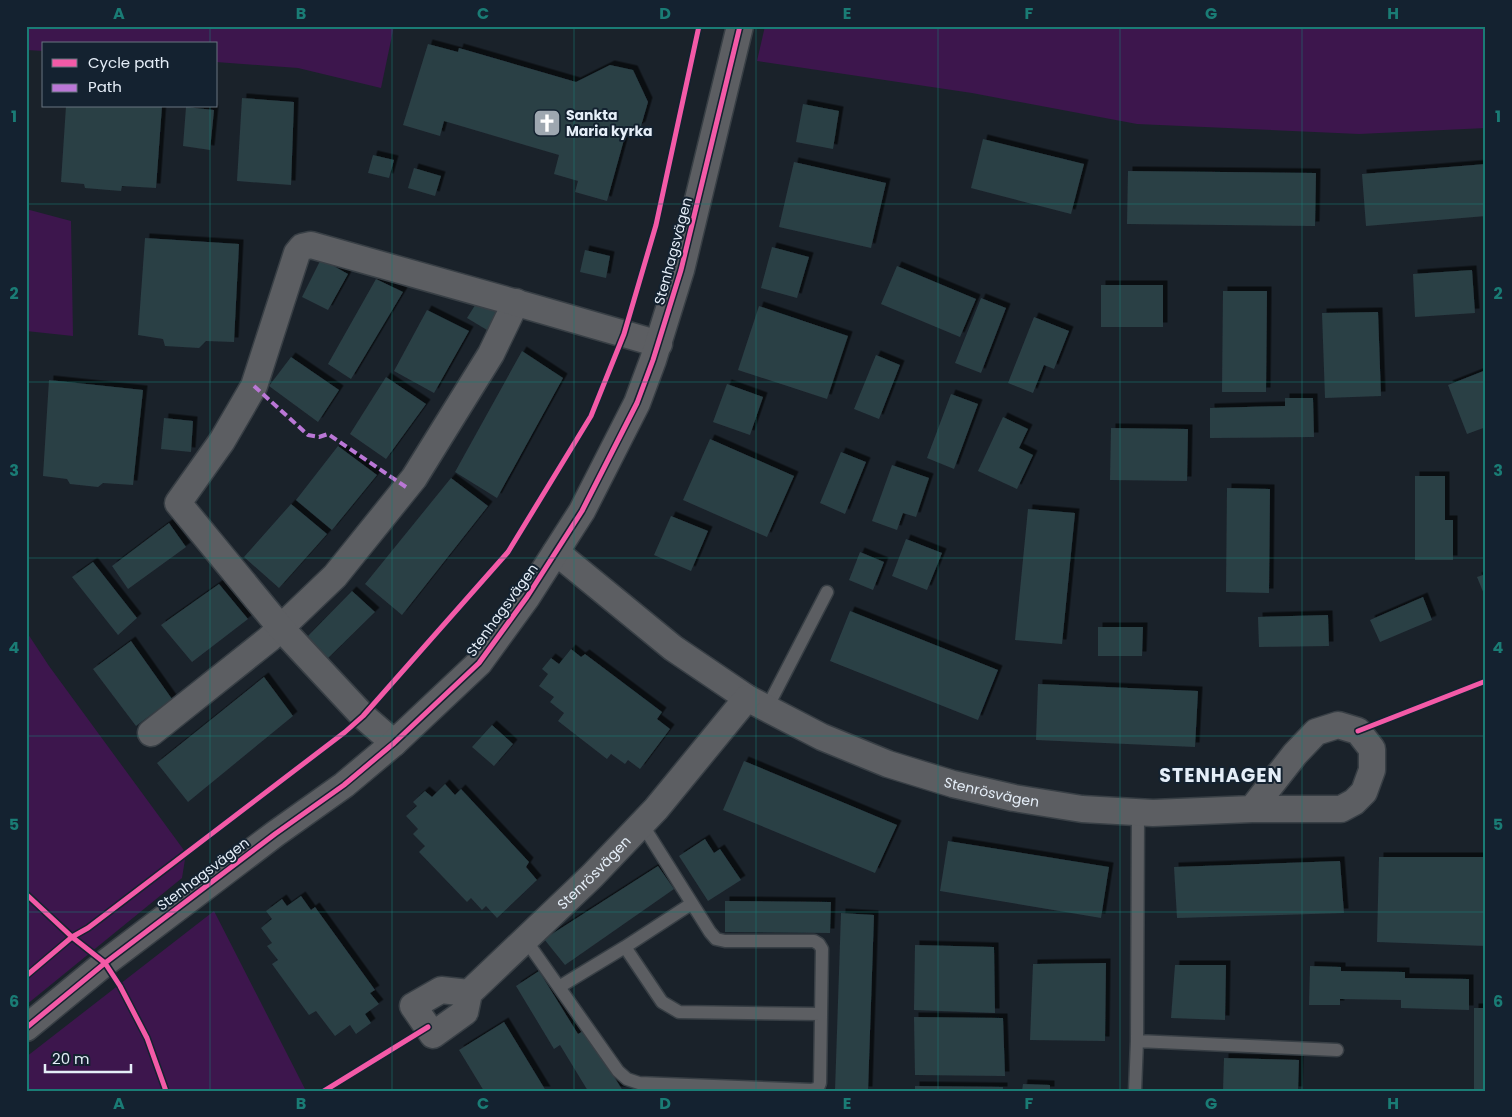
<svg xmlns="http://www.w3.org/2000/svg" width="1512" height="1117" font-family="Poppins,sans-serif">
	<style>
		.green { fill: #3d164d }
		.building { fill: #2b3f45; filter: url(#shadow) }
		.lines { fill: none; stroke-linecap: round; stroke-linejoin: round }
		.lane-casing { stroke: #383f45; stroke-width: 15 }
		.street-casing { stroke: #383f45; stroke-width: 29 }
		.lane { stroke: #5c5e62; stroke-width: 12 }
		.street { stroke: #5c5e62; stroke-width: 26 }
		.quiet { stroke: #ba77d6; stroke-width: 4; stroke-dasharray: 8 4; stroke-linecap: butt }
		.cycleway-casing { stroke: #142230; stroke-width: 8 }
		.cycleway { stroke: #f35aa7; stroke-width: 5 }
		.grid { fill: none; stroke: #1a7c75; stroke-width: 1; stroke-opacity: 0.55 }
		.labels { text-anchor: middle; stroke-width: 4; stroke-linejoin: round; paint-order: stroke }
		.poi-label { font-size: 14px; font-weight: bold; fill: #e5eef8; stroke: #142230; text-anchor: start }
		.street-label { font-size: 14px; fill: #e5eef8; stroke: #142230 }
		.district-label { font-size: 19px; font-weight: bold; letter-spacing: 1px; fill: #e5eef8; stroke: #142230 }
		.neatline { fill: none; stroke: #1a7c75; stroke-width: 2 }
		.grid-label { font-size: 16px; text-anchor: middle; font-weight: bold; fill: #1a7c75 }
	</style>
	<defs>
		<filter id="shadow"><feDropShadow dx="4.5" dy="-4.5" stdDeviation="0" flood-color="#0009"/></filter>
	</defs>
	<rect width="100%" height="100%" fill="#1a222a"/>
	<path class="green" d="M26,26H394L381,88L298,68L216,62V44H44V51L26,50Z
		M765,26H1486V128L1359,134L1137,124L972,93L757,61Z
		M26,209L71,221L73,336L26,331Z
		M26,631L49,666L186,853L182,878L26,1005Z
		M214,911L306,1091H26V1057Z"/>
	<path class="building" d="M428,44L458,52L459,48L576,82L610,65L633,70L648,102L641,126L625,136L607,201L575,192L578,181L554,174L559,155L444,121L440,136L403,125Z
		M242,98L294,102L291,185L237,181Z
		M803,104L839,111L833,149L796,142Z
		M66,106H162L156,188L122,186L121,191L85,188L84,184L61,182Z
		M186,107L214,110L210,150L183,146Z
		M983,139L1084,164L1071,214L971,188Z
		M373,155L394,160L389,178L368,173Z
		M794,162L886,183L871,248L779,227Z
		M1486,164V216L1366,226L1362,174Z
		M414,168L441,176L435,196L408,188Z
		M1128,171L1316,173L1315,226L1127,224Z
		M145,238L239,244L234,342L206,341L199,348L165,346L163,339L138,335Z
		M772,247L809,257L797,298L761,288Z
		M585,250L610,256L606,278L580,272Z
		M321,259L348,274L328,310L302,297Z
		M897,266L976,299L960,337L881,304Z
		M1472,270L1475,313L1415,317L1413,274Z
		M376,279L403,292L351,379L328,364Z
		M1101,285H1163V327H1101Z
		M1223,291H1267L1266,392H1222Z
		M981,298L1006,308L981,373L955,363Z
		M479,299L499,311L487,330L467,318Z
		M759,306L848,336L827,399L738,370Z
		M427,310L469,331L434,393L394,371Z
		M1378,312L1381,396L1325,398L1322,313Z
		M1034,317L1069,331L1054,369L1044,365L1033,393L1008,383Z
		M522,351L563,378L497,498L455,472Z
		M876,355L900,365L879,419L854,409Z
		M291,357L339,390L318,422L269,386Z
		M1486,370V427L1467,434L1448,385Z
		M386,377L426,404L386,459L350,434Z
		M49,380L143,390L133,485L103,483L98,487L70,484L67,479L43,476Z
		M727,384L763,397L750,435L713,422Z
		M951,394L978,404L954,469L927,458Z
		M1285,398H1313L1314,437L1210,438V408L1285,406Z
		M1003,417L1028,429L1019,448L1033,455L1017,489L978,471Z
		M164,418L193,421L191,452L161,449Z
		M1111,428L1188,429L1187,481L1110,480Z
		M710,439L794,476L767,537L683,500Z
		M338,446L377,475L332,530L296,500Z
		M841,452L866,462L845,514L820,503Z
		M892,465L929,478L916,517L903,513L897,530L872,521Z
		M1415,476H1445V520H1453V560H1415Z
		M451,478L488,506L402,615L365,584Z
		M1227,488L1270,489L1269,593L1226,592Z
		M291,504L327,534L279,588L244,557Z
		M1028,509L1075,513L1062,644L1015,640Z
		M671,516L708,531L691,571L654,555Z
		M169,523L186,547L128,589L112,566Z
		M906,539L942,553L927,590L892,576Z
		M860,552L884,562L873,590L849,580Z
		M93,562L137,618L118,635L72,577Z
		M1486,574V599L1477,577Z
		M219,584L248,619L192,662L161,625Z
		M352,591L375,612L327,659L308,636Z
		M1423,597L1432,620L1380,642L1370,620Z
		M850,611L998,670L978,720L830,661Z
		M1328,615L1329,646L1259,647L1258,617Z
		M1098,627H1143L1142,656H1098Z
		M131,641L172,699L136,726L93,669Z
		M571,649L581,657L585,654L662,712L657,719L670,729L640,769L628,760L625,764L611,754L607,759L558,721L564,713L550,702L554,697L539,686L548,674L542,669L551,658L559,664Z
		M264,677L293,716L188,802L157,763Z
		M1038,684L1198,691L1195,747L1036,740Z
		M492,725L513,744L494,766L472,747Z
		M744,761L897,825L875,873L723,810Z
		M445,784L455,795L461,789L529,862L526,867L537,880L497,918L486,906L482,910L471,898L467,902L419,852L425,846L413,834L418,829L406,816L417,806L413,802L425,791L432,797Z
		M705,839L714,853L720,849L741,880L708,901L679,856Z
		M948,841L1109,867L1101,918L940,891Z
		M1379,857H1486V946L1377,942Z
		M1340,861L1344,913L1177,918L1174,867Z
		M658,866L674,889L565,965L544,939Z
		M301,896L311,910L315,907L375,990L370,993L379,1004L365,1014L371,1023L356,1034L350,1025L335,1036L316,1011L309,1015L272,964L278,960L267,946L272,943L261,928L272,919L266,911L282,899L287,906Z
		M725,901L831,902L830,933L725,932Z
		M841,913L874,915L868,1091H835Z
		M915,945L994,947L995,1013L914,1010Z
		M1106,963L1105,1041L1030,1040L1033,964Z
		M1175,965H1226L1225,1020L1171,1018Z
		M1310,966L1341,967V971L1405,972V978L1469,979V1010L1401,1008V1000L1340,999V1005H1309Z
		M539,971L578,1034L585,1030L623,1091H588L560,1045L554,1049L516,986Z
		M1474,1008H1486V1091H1474Z
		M914,1017L1003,1018L1005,1076L915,1075Z
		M504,1022L546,1091H484L459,1050Z
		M1224,1058L1299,1060L1298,1091H1223Z
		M1023,1084L1050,1085V1091H1022Z
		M915,1086L1003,1087V1091H915Z"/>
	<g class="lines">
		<g class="lane-casing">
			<path id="lane" d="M767,708L827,592
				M525,939L618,1071L627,1079L639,1083L812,1090L818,1088L820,1083L822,949L819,944L814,941H725L716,939L710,932L642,824
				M625,947L662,1002L679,1012L821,1014
				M559,987L625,947L691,904
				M1137,1041L1337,1050
				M1135,1091L1137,1041L1138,812"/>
		</g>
		<g class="street-casing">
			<g id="street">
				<path id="s1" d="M556,552L673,648L747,698L822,737L888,764L953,784L1014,798L1082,809L1153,813L1252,809L1295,754L1316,732L1338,725L1358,731L1372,749V770L1364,792L1354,802L1341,809H1252"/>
				<path d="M151,733L269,639L335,576L414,478L491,354L516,302"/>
				<path d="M394,743L363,716L280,627L178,503L222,441L254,386L297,253L302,247L311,245L531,307L659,344"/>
				<path id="s2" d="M469,993L465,1012L433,1035L413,1006L441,990L469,993L592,876L656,809L747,698"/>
				<path d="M26,1028L105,963L275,834L344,785L394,743L479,663L527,597L582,511L637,403L653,360L681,270L740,26"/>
			</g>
		</g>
		<use href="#lane" class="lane"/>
		<use href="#street" class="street"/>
		<path class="quiet" d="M254,386L308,435L319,437L328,434L406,487"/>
		<g class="cycleway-casing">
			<path id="cycleway" d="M1358,731L1486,681
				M26,894L72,937L105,963L120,986L147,1038L166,1091
				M26,976L72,937L88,928L345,732L363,716L508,552L591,416L624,334L656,225L699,26
				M26,1028L105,963L275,834L344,785L394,743L479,663L527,597L582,511L637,403L653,360L681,270L740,26
				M324,1091L428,1027"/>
		</g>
		<use href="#cycleway" class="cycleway"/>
	</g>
	<path class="grid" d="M210,26V44M392,26V1091M574,26V1091M756,26V1091M938,26V1091M1120,26V1091M1302,26V1091M210,106V1091M26,204H1486M26,382H1486M26,558H1486M26,736H1486M26,912H1486"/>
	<defs>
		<g id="church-square" transform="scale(1.4375)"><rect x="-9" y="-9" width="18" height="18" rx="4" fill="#9ea7b0" stroke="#142230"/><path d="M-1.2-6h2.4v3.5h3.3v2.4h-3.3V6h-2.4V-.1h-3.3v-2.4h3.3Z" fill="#fff"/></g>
	</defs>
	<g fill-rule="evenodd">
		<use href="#church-square" x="547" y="123"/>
	</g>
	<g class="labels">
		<g class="poi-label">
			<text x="566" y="120">Sankta<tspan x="566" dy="16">Maria kyrka</tspan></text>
		</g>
		<g class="street-label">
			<text transform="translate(673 251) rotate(-75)" y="5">Stenhagsvägen</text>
			<text transform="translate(502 610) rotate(-54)" y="5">Stenhagsvägen</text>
			<text dy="5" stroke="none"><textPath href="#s1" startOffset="504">Stenrösvägen</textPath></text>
			<text dy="5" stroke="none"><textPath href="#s2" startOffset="328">Stenrösvägen</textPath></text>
			<text transform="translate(203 874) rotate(-37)" y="5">Stenhagsvägen</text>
		</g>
		<g class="district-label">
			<text x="1221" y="782">STENHAGEN</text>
		</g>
	</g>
	<rect width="1512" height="1117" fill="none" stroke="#142230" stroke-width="55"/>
	<rect x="42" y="42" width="175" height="65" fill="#142230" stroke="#687480"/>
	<rect x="52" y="59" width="25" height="8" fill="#f35aa7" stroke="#687480"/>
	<text x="88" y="68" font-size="15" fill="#e5eef8">Cycle path</text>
	<rect x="52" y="84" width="25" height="8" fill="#ba77d6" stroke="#687480"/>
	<text x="88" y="92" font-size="15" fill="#e5eef8">Path</text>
	<path d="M45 1064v8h86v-8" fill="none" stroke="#e5eef8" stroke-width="2.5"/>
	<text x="52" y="1064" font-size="15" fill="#e5eef8" stroke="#142230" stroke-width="4" paint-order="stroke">20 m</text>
	<rect x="28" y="28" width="1456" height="1062" class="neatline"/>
	<g class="grid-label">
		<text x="119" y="19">A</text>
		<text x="301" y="19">B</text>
		<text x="483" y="19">C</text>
		<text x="665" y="19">D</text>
		<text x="847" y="19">E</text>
		<text x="1029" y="19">F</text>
		<text x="1211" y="19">G</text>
		<text x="1393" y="19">H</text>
		<text x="14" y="122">1</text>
		<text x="1498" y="122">1</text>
		<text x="14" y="299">2</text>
		<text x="1498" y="299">2</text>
		<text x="14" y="476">3</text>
		<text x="1498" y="476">3</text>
		<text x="14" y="653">4</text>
		<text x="1498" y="653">4</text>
		<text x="14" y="830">5</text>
		<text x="1498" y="830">5</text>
		<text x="14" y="1007">6</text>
		<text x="1498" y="1007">6</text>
		<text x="119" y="1109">A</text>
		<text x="301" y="1109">B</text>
		<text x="483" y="1109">C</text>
		<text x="665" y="1109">D</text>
		<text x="847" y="1109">E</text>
		<text x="1029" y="1109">F</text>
		<text x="1211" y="1109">G</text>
		<text x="1393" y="1109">H</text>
	</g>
</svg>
